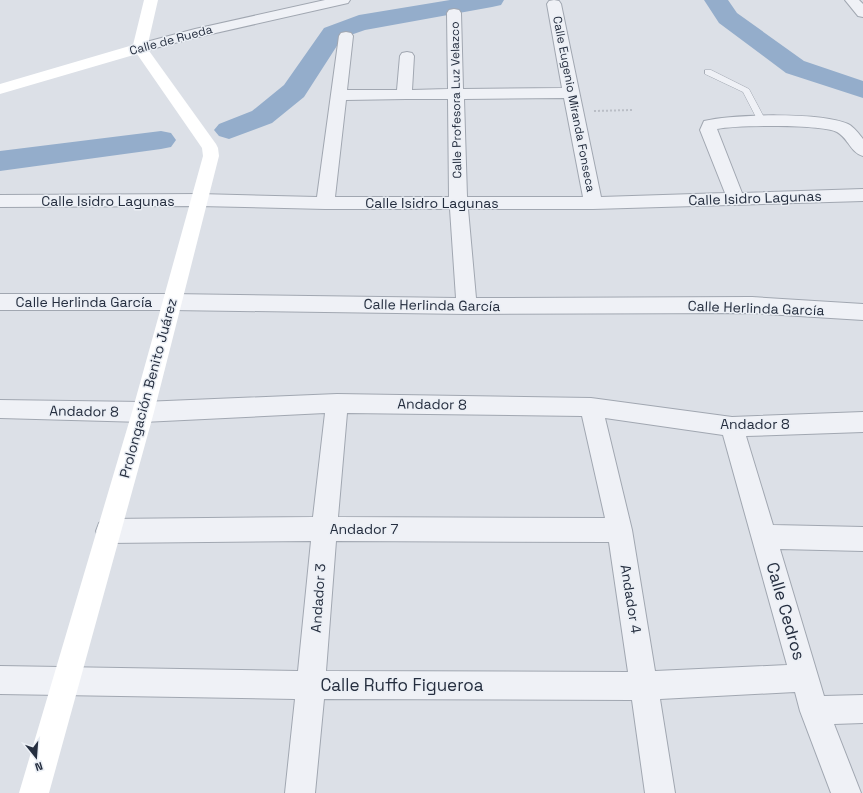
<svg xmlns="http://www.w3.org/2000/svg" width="863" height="793" font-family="'Space Grotesk',sans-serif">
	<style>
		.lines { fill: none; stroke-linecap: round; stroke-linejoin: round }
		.river { fill: #94adcb; fill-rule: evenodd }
		.lane-casing { stroke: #a1a7b1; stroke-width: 1 }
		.street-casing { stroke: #a1a7b1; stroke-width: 2 }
		.path { stroke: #babec6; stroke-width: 2; stroke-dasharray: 2 2; stroke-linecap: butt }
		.lane { fill: #eff1f6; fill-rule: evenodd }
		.street { fill: #eff1f6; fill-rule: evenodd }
		.secondary { fill: #fff; fill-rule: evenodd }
		.labels { text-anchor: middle; stroke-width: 3; stroke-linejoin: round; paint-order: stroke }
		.far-street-label { font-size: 12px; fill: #252e3f; stroke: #ebeff5 }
		.street-label { font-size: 14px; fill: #252e3f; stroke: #ebeff5 }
		.near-street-label { font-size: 17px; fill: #252e3f; stroke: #ebeff5 }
	</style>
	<rect width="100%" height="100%" fill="#dce0e7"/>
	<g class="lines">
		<path class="river" d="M450,0H504L501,5L492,7L365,30L342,38L304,97L272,123L229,139L219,136L214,130L219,124L252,111L284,85L324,28L359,15Z
			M704,0H728L737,13L804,61L863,81V98L786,73L719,23Z
			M161,131L171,133L176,140L171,147L161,149L0,171V151Z"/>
		<g class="lane-casing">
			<path id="lane" d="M705,70H711L749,89L766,121L765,123H759L743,92L705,74Z"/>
		</g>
		<g class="street-casing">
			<path id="street" d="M325,0H350L348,3L198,37L140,52L135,51L133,48L135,45L195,29Z
				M554,0L559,1L561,4L601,197L725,193L700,130L704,121C733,114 821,112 848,124C854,127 859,134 863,139V156C851,153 848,138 837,132C821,124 736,125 717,129L742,193L863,189V201L593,209H468L476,298L752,297L863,304V320L752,313L467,314L171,310H0V294H171L456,298L450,209H325L199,206L0,207V195L199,194L317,197L339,36L341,33L346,32L351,33L353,36L347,90H397L400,56L402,53L407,52L412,53L414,56L412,90L448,89L447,13L449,10L454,9L459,10L461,13L463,89L562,88L547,4L549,1ZM564,98L583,197H467L464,99ZM406,99H448L449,197H335L346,100Z
				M845,0H859L863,4V17L858,16Z
				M337,394L591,398L732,417L863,412V432L746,436L773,525L863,527V551L780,549L824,696L863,695V723L834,724L861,793H831L800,711L795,692L660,699L675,793H645L632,700L324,699L315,793H285L295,699L0,694V666L298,671L311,541L108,543L99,539L96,531L99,523L108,519L313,517L325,413L143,422L0,418V400L143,402ZM347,413L582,416L605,518L338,517ZM605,418L723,435L787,665L655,671L632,530ZM336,541L609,542L628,672L326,671Z"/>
		</g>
		<path class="path" d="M594,111L632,110"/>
		<use href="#lane" class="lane"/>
		<use href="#street" class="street"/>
		<path class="secondary" d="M144,0H158L147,48L216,144L218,148L219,156L154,412L49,793H19L132,412L203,156L202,148L137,54L0,94V84L133,45Z"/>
	</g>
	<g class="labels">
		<g class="far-street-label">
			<text transform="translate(171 40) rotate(-15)" y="4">Calle de Rueda</text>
			<text transform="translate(456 100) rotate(-91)" y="4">Calle Profesora Luz Velazco</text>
			<text transform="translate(574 104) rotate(79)" y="4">Calle Eugenio Miranda Fonseca</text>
		</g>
		<g class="street-label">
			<text transform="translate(755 198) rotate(-2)" y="5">Calle Isidro Lagunas</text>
			<text x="108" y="206">Calle Isidro Lagunas</text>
			<text x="432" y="208">Calle Isidro Lagunas</text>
			<text x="84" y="307">Calle Herlinda García</text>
			<text transform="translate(432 305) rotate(1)" y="5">Calle Herlinda García</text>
			<text transform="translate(756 308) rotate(2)" y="5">Calle Herlinda García</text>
			<text transform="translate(148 388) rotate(-75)" y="5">Prolongación Benito Juárez</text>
			<text transform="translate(432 404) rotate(1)" y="5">Andador 8</text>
			<text transform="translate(84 411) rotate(1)" y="5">Andador 8</text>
			<text x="755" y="429">Andador 8</text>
			<text x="364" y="534">Andador 7</text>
			<text transform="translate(318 598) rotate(-86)" y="5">Andador 3</text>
			<text transform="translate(631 599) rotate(81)" y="5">Andador 4</text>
		</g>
		<g class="near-street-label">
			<text transform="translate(786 611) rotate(74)" y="6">Calle Cedros</text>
			<text x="402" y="691">Calle Ruffo Figueroa</text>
		</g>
	</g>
	<g transform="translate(36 757) rotate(163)" stroke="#ebeff5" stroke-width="3" paint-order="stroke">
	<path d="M0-3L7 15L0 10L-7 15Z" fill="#252e3f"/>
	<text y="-6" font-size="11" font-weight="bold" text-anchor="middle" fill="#252e3f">N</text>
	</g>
</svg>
